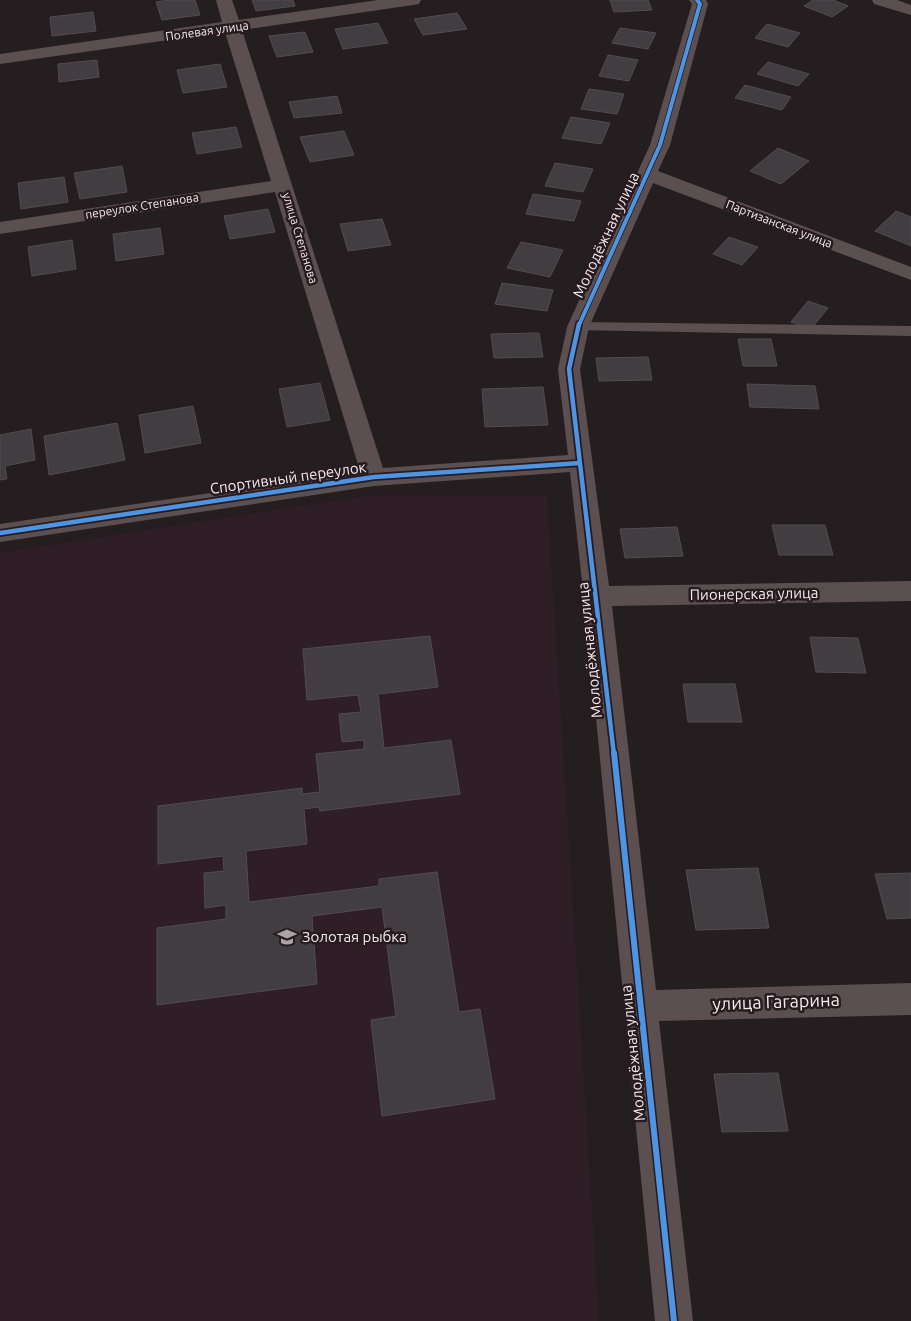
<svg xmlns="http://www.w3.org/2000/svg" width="911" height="1321" font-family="Ubuntu,sans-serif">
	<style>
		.built { fill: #301e26 }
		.building { fill: #423d40; stroke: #504c4f }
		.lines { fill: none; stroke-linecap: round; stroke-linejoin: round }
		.service { fill: #5c4f4f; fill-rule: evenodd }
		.minor { fill: #5c4f4f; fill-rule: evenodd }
		.cycleway-far2-casing { stroke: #281b20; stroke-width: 5.5 }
		.cycleway-far1-casing { stroke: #281b20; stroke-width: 8 }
		.cycleway-casing { stroke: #281b20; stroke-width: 9 }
		.cycleway-far2 { stroke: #4d94e3; stroke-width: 4 }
		.cycleway-far1 { stroke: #4d94e3; stroke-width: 4.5 }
		.cycleway { stroke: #4d94e3; stroke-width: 6 }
		.labels { text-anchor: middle; stroke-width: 5; stroke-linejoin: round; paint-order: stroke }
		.far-street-label { font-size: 12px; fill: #f4ebee; stroke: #281b20 }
		.street-label { font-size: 15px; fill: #f4ebee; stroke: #281b20 }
		.poi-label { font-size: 15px; fill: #f4ebee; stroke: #281b20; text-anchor: start }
		.near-street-label { font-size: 18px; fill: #f4ebee; stroke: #281b20 }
	</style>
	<rect width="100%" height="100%" fill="#251e21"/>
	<path class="built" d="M372,495L547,496L599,1321H0V553Z"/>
	<path class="building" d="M169,0H195L200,15L162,20L156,2Z
		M252,0H293L295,6L256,11Z
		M610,0H648L652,10L614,12Z
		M813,0H833L848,6L832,17L804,6Z
		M93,12L96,31L52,36L50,17Z
		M457,13L467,29L423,35L414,19Z
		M378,23L388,43L343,49L335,29Z
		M767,24L800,33L788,47L755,38Z
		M620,28L656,33L648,49L612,43Z
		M305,32L313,52L277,57L269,36Z
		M608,55L638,60L629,81L599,76Z
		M97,60L99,77L59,82L58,64Z
		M768,62L809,74L798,86L757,74Z
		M220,64L227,87L183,93L177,70Z
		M745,85L791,97L782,110L735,98Z
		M589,89L624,94L617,114L581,109Z
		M337,96L342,113L294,118L289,102Z
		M571,117L610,123L601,144L562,138Z
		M236,127L242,147L197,154L192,133Z
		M344,131L354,155L310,162L300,137Z
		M778,148L809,161L781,184L750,171Z
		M555,163L593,169L583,192L545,186Z
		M122,166L127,192L80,199L74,173Z
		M64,177L68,202L21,209L18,183Z
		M533,194L581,201L574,221L526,214Z
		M268,209L275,232L230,239L224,216Z
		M896,211L911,217V246L875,231Z
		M382,219L391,245L348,251L340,224Z
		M160,228L164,254L116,261L113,234Z
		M729,237L758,247L742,265L713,254Z
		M72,240L76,269L32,276L28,247Z
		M521,242L563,250L550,277L507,268Z
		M502,283L553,290L547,311L495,304Z
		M808,301L828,308L811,329L791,322Z
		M539,333L543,357L494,358L491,334Z
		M738,339H771L777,366H743Z
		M648,357L652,380L599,381L596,358Z
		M320,383L330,420L287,427L279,389Z
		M747,384L815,386L819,409L750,407Z
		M543,387L548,425L485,427L482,389Z
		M193,406L201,443L145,453L139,415Z
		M117,423L125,460L49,475L44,436Z
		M31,429L35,460L5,466L7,479L0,480V435Z
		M772,525H825L833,555H779Z
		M677,527L683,556L625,558L620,529Z
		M430,636L438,687L378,694L384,748L451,740L460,794L320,811L319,807L304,809L307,844L246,851L249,902L379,886V879L437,872L459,1012L480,1009L495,1099L382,1116L371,1020L396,1016L382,907L312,916L317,984L157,1005V928L226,919V905L205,908L204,873L224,871L223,856L158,864V806L302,788V794L320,792L316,754L364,749V740L342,742L339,714L361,712L358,695L307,700L303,649Z
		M810,637L858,638L866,673L816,672Z
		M683,684H735L742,722H688Z
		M758,868L769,928L696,930L686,870Z
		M911,873V918L887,919L875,874Z
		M778,1073L788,1131L722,1132L714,1074Z"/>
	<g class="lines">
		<path class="service" d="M578,322L911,326V336L573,330L570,327L573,324Z"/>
		<path class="minor" d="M216,0H232L239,20L378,0H421L419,4L413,5L242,30L383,468L568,455L558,369L567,327L650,145L692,4L689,0H706L708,4L670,145L658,171L911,267V280L653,183L589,327L580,369L609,586L911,581V601L612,606L656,990L911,983V1015L659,1021L693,1321H655L588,636L570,472L374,486L0,542V524L360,471L275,192L0,234V222L271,181L225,32L0,64V54L222,22Z
			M872,0H897L911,5V15L874,4Z"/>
		<g class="cycleway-far2-casing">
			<path id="cycleway-far2" d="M579,325L660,145L700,4L697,0"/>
		</g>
		<g class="cycleway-far1-casing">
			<path id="cycleway-far1" d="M579,324L569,369L614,755
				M0,533L374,477L580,463"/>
		</g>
		<g class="cycleway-casing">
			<path id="cycleway" d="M614,753L674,1321"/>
		</g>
		<use href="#cycleway-far2" class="cycleway-far2"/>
		<use href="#cycleway-far1" class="cycleway-far1"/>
		<use href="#cycleway" class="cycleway"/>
	</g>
	<defs>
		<g id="school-bare" transform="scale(1.5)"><path d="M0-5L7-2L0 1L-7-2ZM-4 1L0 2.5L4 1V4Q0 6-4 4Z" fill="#aca3a6" stroke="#281b20" stroke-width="2.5" paint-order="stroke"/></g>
	</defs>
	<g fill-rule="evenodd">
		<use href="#school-bare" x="287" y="937"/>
	</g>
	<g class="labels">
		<g class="far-street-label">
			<text transform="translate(207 31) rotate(-8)" y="4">Полевая улица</text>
			<text transform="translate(142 206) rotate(-9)" y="4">переулок Степанова</text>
			<text transform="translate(779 224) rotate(21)" y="4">Партизанская улица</text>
			<text transform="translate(300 238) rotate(73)" y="4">улица Степанова</text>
		</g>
		<g class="street-label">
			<text transform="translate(606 235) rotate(-65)" y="5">Молодёжная улица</text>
			<text transform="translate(288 478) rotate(-8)" y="5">Спортивный переулок</text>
			<text transform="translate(754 594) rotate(-1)" y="5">Пионерская улица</text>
			<text transform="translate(590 650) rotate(-96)" y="5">Молодёжная улица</text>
			<text transform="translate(633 1053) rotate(-96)" y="5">Молодёжная улица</text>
		</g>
		<g class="poi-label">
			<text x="302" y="942">Золотая рыбка</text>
		</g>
		<g class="near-street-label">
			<text transform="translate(776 1002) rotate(-2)" y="6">улица Гагарина</text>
		</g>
	</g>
</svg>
